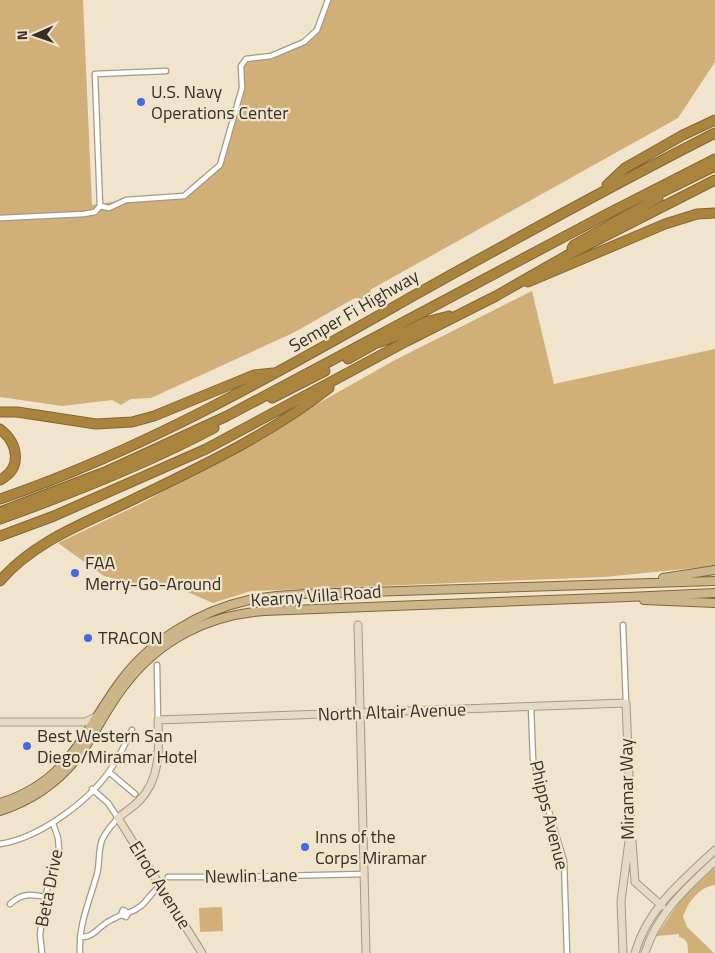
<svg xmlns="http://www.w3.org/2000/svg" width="715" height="953" font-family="'Titillium Web',sans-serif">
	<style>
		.green { fill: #d0b078 }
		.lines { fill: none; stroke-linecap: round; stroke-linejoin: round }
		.street-casing { stroke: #a59984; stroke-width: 7 }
		.secondary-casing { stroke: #a59984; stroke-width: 9 }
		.primary-casing { stroke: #816735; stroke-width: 10 }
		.highway-casing { stroke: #816735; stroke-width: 11 }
		.street { stroke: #fff; stroke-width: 4.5 }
		.secondary { stroke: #e6dac5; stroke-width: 7 }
		.primary { stroke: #ccb58b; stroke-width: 8 }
		.highway { stroke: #aa843d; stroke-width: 9 }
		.poi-dot { fill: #446adc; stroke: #f1e4cd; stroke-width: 2 }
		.labels { text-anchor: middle; stroke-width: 4.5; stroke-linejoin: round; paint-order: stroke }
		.poi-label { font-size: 18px; fill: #353027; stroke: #f1e4cd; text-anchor: start }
		.street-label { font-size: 18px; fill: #353027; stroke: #f1e4cd }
	</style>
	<rect width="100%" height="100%" fill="#f1e4cd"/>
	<path class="green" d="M0,0H83L92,205L126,200L184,196L220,165L242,88L240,73L246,59C267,56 305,49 317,30C322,21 325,9 328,0H715V62L678,118L370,290L374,301L355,298L293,333L151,398L131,399L121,405L112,400L62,406L0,397Z
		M532,291L554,384L715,349V566L604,577L251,591L213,603L183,590L153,588L104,576L58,543L144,502L393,361Z
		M715,867V885C699,887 688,902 683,917L687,927L714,953H688C688,945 688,939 679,937V934L656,936L680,901Z
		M222,907L223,931L200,932L199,908Z"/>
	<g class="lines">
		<g class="street-casing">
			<path id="street" d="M100,206L109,208L126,200L184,196L220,165L242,88L241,66L246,59L271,56L304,42L317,30L328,0
				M0,218L84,214L95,212L100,206L95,74L166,71
				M623,625L626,703
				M157,665L158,720
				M531,707L533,759L564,861L567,953
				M109,772L135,794
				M0,844C40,838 93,799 114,764C121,754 126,741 132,730
				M168,877H236L365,874
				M10,904C22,893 31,894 45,897
				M128,913L126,917L121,915L123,910L128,913C147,906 146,897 160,886
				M80,937C92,938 96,930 106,923C110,920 116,918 121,915
				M42,953L40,935L45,897L59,850L58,838L53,823
				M80,953C78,925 90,900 97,874C100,862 98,851 102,840C106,831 112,825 118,818L108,803L92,789"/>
		</g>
		<g class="secondary-casing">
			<path id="secondary" d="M358,625L366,953
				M0,722H85L98,716
				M632,841L635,882L662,906
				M202,953L118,818C125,812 133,807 139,801C161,779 159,748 158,720L626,703L631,826L621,901L623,953
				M635,953C647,909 683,880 715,850
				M645,953C657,914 686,888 715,861"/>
		</g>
		<g class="primary-casing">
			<path id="primary" d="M663,578L715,570
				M644,600L715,603
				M0,803C68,782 82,734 120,682C150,641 199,611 249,600C267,596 286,595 305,594L715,581
				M0,811C34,800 63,779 84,749C98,728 109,705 125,685C159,640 208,615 264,611L628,597L715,593"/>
		</g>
		<g class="highway-casing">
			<path id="highway" d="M607,185L625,168L683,135L715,120
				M650,198L715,166
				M572,248L574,245L658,198
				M528,282L665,224L697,214L715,213
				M377,343L399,335L425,322L449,316
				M348,359L373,345
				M272,398L325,371
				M0,412H17L96,424L132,422L154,416L254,375L273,373
				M0,429C18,443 23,468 0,480
				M0,499C146,449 279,372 413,296C513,240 613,185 715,133
				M0,512L105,472L227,416L607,214L715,159
				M0,519C73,493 146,464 214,428
				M0,536L54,516L206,449L407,341L496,296L566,256L715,180
				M0,581C33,542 83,524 128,502C196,469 271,434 329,388"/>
		</g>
		<use href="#street" class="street"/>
		<use href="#secondary" class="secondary"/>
		<use href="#primary" class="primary"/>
		<use href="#highway" class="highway"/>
	</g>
	<g class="poi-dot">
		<circle cx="141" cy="102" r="5"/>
		<circle cx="75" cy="573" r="5"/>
		<circle cx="88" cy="638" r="5"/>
		<circle cx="27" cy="746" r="5"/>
		<circle cx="305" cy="847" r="5"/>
	</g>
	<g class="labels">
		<g class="poi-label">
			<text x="151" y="98">U.S. Navy<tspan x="151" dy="21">Operations Center</tspan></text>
			<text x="85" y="569">FAA<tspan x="85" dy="21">Merry-Go-Around</tspan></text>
			<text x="98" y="644">TRACON</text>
			<text x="37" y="742">Best Western San<tspan x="37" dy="21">Diego/Miramar Hotel</tspan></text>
			<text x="315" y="843">Inns of the<tspan x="315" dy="21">Corps Miramar</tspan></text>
		</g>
		<g class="street-label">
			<text transform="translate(354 311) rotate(-30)" y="6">Semper Fi Highway</text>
			<text transform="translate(316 596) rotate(-4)" y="6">Kearny Villa Road</text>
			<text transform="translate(392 712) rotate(-2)" y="6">North Altair Avenue</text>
			<text transform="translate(627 789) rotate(-91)" y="6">Miramar Way</text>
			<text transform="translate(549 815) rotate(76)" y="6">Phipps Avenue</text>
			<text transform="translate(251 876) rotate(-1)" y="6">Newlin Lane</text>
			<text transform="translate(160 885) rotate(58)" y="6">Elrod Avenue</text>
			<text transform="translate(49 888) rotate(-79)" y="6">Beta Drive</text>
		</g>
	</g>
	<g transform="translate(35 35) rotate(268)" stroke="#f1e4cd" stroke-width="4" paint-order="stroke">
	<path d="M0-4L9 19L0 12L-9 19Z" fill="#353027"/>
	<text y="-8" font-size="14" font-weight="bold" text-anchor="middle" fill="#353027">N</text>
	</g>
</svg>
